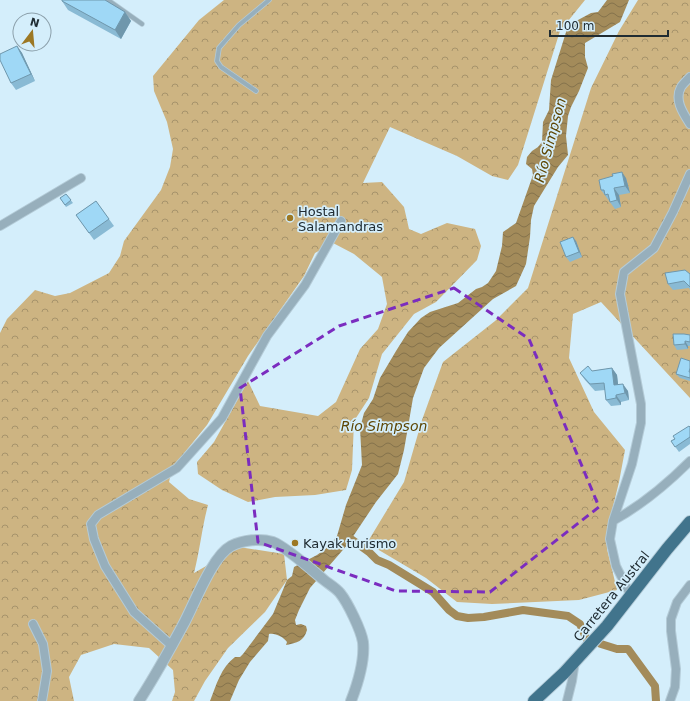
<svg xmlns="http://www.w3.org/2000/svg" width="690" height="701" font-family="'DejaVu Sans',sans-serif">
	<style>
		.forest { fill: url(#forest-crowns) }
		.water { fill: url(#water-waves) }
		.lines { fill: none; stroke-linecap: round; stroke-linejoin: round }
		.canal { stroke: #a38b5a; stroke-width: 8 }
		.service-casing { stroke: #b4cbd7; stroke-width: 5.5 }
		.minor-casing { stroke: #b4cbd7; stroke-width: 10 }
		.tertiary-casing { stroke: #b4cbd7; stroke-width: 12 }
		.trunk-casing { stroke: #b4cbd7; stroke-width: 14 }
		.service { stroke: #97afbc; stroke-width: 4 }
		.minor { stroke: #97afbc; stroke-width: 8 }
		.tertiary { stroke: #97afbc; stroke-width: 10 }
		.trunk { stroke: #41748c; stroke-width: 12 }
		.wall { fill: #89bad4 }
		.shaded-wall { fill: #6f97ac }
		.building { fill: #9fd8f6; stroke: #6f97ac }
		.marked { fill: none; stroke: #7b2cbf; stroke-width: 3; stroke-dasharray: 8 5; stroke-linejoin: round }
		.poi-dot { fill: #9c7824; stroke: #d4eefb; stroke-width: 1.5 }
		.labels { text-anchor: middle; stroke-width: 3.5; stroke-linejoin: round; paint-order: stroke }
		.poi-label { font-size: 13px; fill: #202c32; stroke: #d4eefb; text-anchor: start }
		.street-label { font-size: 13px; fill: #202c32; stroke: #d4eefb }
		.water-label { font-size: 14px; font-style: italic; fill: #5e4604; stroke: #d4eefb }
	</style>
	<defs>
		<pattern id="forest-crowns" width="20" height="18" patternUnits="userSpaceOnUse"><rect width="20" height="18" fill="#cdb482"/><path d="M2 6a3 3 0 1 1 6 0M12 15a3 3 0 1 1 6 0" fill="none" stroke="#a6936b"/></pattern>
		<pattern id="water-waves" width="16" height="10" patternUnits="userSpaceOnUse"><rect width="16" height="10" fill="#a38b5a"/><path d="M0 5q4-4 8 0t8 0" fill="none" stroke="#84724b"/></pattern>
	</defs>
	<rect width="100%" height="100%" fill="#d4eefb"/>
	<path class="forest" d="M224,0H585L560,31L518,165L508,180L492,176L457,156L390,127L363,183L382,182L404,207L409,229L421,234L447,223L475,229L481,246L477,260L436,302L414,314L382,354L369,398L354,421L352,470L346,490L315,495L275,497L248,502L222,490L198,474L197,462L214,442L248,381L260,406L318,416L336,402L360,349L378,329L387,304L382,277L354,254L333,243L315,253L304,276L248,356L207,425L172,468L169,482L189,499L208,505C202,527 200,550 194,573L239,547L284,554L287,580L265,612L228,648L205,681L194,701H172L175,692L173,670L149,648L114,644L81,655L69,677L74,701H0V333L7,319L35,290L55,296L70,293L109,273L120,256L124,241L161,190L170,167L173,149L167,122L154,91L153,76L199,20Z
		M638,0H690V398L601,302L573,314L569,358L594,412L625,450L619,482L609,523L607,549L617,590L579,600L492,604L457,602L426,578L367,543L404,482L422,420L443,362L495,321L528,288L591,88L619,31Z"/>
	<path class="water" d="M607,0H629L620,22L585,43V57L588,68L579,91L571,107L568,116L566,136L568,155L558,167L534,206L531,220L530,237L526,264L516,286L493,299L439,348L424,368L413,398L404,450L398,474L376,502L348,544L310,588L299,610L295,620L296,625L301,624L306,626L307,630C304,641 297,643 286,645L287,642C283,637 276,633 269,634L268,641L250,662L239,680L230,701H210C216,686 221,667 235,657H240L243,654L273,614L287,580L292,576L294,567L317,555L328,547L337,536L346,505L362,465L360,428L364,413L373,399L380,378L396,351L408,332L421,318L430,312L458,303L476,289L482,287L488,283L496,271L502,246L503,232L516,223L533,175L532,169L526,164L527,157L532,151L538,147L542,142L543,122L549,110L551,80L567,29L578,20L591,13L598,12Z"/>
	<g class="lines">
		<path class="canal" d="M344,534L369,552L377,560L389,565L433,592L449,610L457,616L468,618L484,617L523,610L568,616L580,624L587,640
			M601,644L617,649H628L655,686L656,701"/>
		<g class="service-casing">
			<path id="service" d="M108,0L142,24
				M256,91L221,67L217,61L219,48L239,25L269,0"/>
		</g>
		<g class="minor-casing">
			<path id="minor" d="M690,77C687,80 683,84 681,87C674,100 683,113 690,124
				M0,226L81,178
				M613,521C640,506 668,483 690,461
				M631,596L616,566L610,539L613,521L632,464L641,423V404L620,294L624,272L654,248L673,212L690,174
				M33,624L43,644L47,671L42,701
				M172,646L134,612L105,566L94,539L91,524L98,515L177,468L222,418L267,336L305,285L341,221
				M567,701L572,681L575,661
				M670,701L675,687L676,669L671,631V619L677,602L690,585"/>
		</g>
		<g class="tertiary-casing">
			<path id="tertiary" d="M139,701C155,676 169,651 183,625C194,605 212,556 231,546C243,540 260,538 273,542C286,547 312,570 324,580C329,584 336,588 340,593C348,603 361,630 363,642C365,662 358,683 351,701"/>
		</g>
		<g class="trunk-casing">
			<path id="trunk" d="M534,701L564,673L607,626L667,549L690,522"/>
		</g>
		<use href="#service" class="service"/>
		<use href="#minor" class="minor"/>
		<use href="#tertiary" class="tertiary"/>
		<use href="#trunk" class="trunk"/>
	</g>
	<path class="wall" d="M62,1L125,12L131,21L121,39L68,10Z
		M17,46L22,53L35,81L16,90L11,83Z
		M626,178L630,193L619,195L621,207L615,209L601,190Z
		M66,194L73,203L66,207L60,198Z
		M96,201L114,226L94,240L76,215Z
		M576,241L582,257L570,262L566,257Z
		M690,274V290L689,288L673,290L668,284Z
		M690,335V346H688V349L677,350L674,345Z
		M690,361V381L680,378L676,374Z
		M612,368L617,375L618,385L628,391L629,400L621,402V405L611,406L606,400L605,390L595,391L585,380L580,373Z
		M690,427V444L679,452L671,441Z"/>
	<path class="shaded-wall" d="M125,12L131,21L121,39L115,30Z
		M17,46L22,53L35,81L31,74Z
		M622,172L626,178L630,193L625,186Z
		M614,188L619,195L621,207L617,200Z
		M573,237L576,241L582,257L579,252Z
		M685,341L688,346V349L685,344Z
		M612,368L617,375L619,392L614,385Z
		M623,384L628,391L629,400L625,393Z
		M616,395L621,402V405L616,398Z"/>
	<path class="building" d="M62,0H105L125,12L115,30L62,1Z
		M17,46L31,74L11,83L0,60V54Z
		M622,172L625,186L614,188L617,200L610,202L608,194L605,195L604,190H601L599,180L613,176L612,174Z
		M66,194L71,200L65,205L60,198Z
		M96,201L109,219L89,233L76,215Z
		M573,237L579,252L566,257L560,242Z
		M685,270L690,274V287L684,281L668,284L665,273Z
		M673,334H684L690,335V342L685,341V344L674,345Z
		M681,358L690,361V368L689,372H690V378L676,374Z
		M588,366L592,371L612,368L614,385L623,384L625,393L616,395V398L606,400L604,383L590,384L580,373Z
		M689,426L690,427V437L675,447L671,441L675,439L673,436Z"/>
	<path class="marked" d="M454,288L529,339L599,507L490,592L396,591L258,542L240,388L339,326Z"/>
	<g class="poi-dot">
		<circle cx="290" cy="218" r="4"/>
		<circle cx="295" cy="543" r="4"/>
	</g>
	<g class="labels">
		<g class="poi-label">
			<text x="298" y="216">Hostal<tspan x="298" dy="15">Salamandras</tspan></text>
			<text x="303" y="548">Kayak turismo</text>
		</g>
		<g class="street-label">
			<text transform="translate(611 596) rotate(-51)" y="5">Carretera Austral</text>
		</g>
		<g class="water-label">
			<text transform="translate(550 140) rotate(-75)" y="5">Río Simpson</text>
			<text x="384" y="431">Río Simpson</text>
		</g>
	</g>
	<g transform="translate(32 32) rotate(16)"><circle r="19" fill="#d4eefb" stroke="#8ca0ab"/>
	<path d="M0-3L7 15L0 10L-7 15Z" fill="#9c7824"/>
	<text y="-6" font-size="11" font-weight="bold" text-anchor="middle" fill="#202c32">N</text>
	</g>
	<path d="M550 30v6h118v-6" fill="none" stroke="#202c32" stroke-width="2"/>
	<text x="556" y="30" font-size="12" fill="#202c32" stroke="#d4eefb" stroke-width="3" paint-order="stroke">100 m</text>
</svg>
